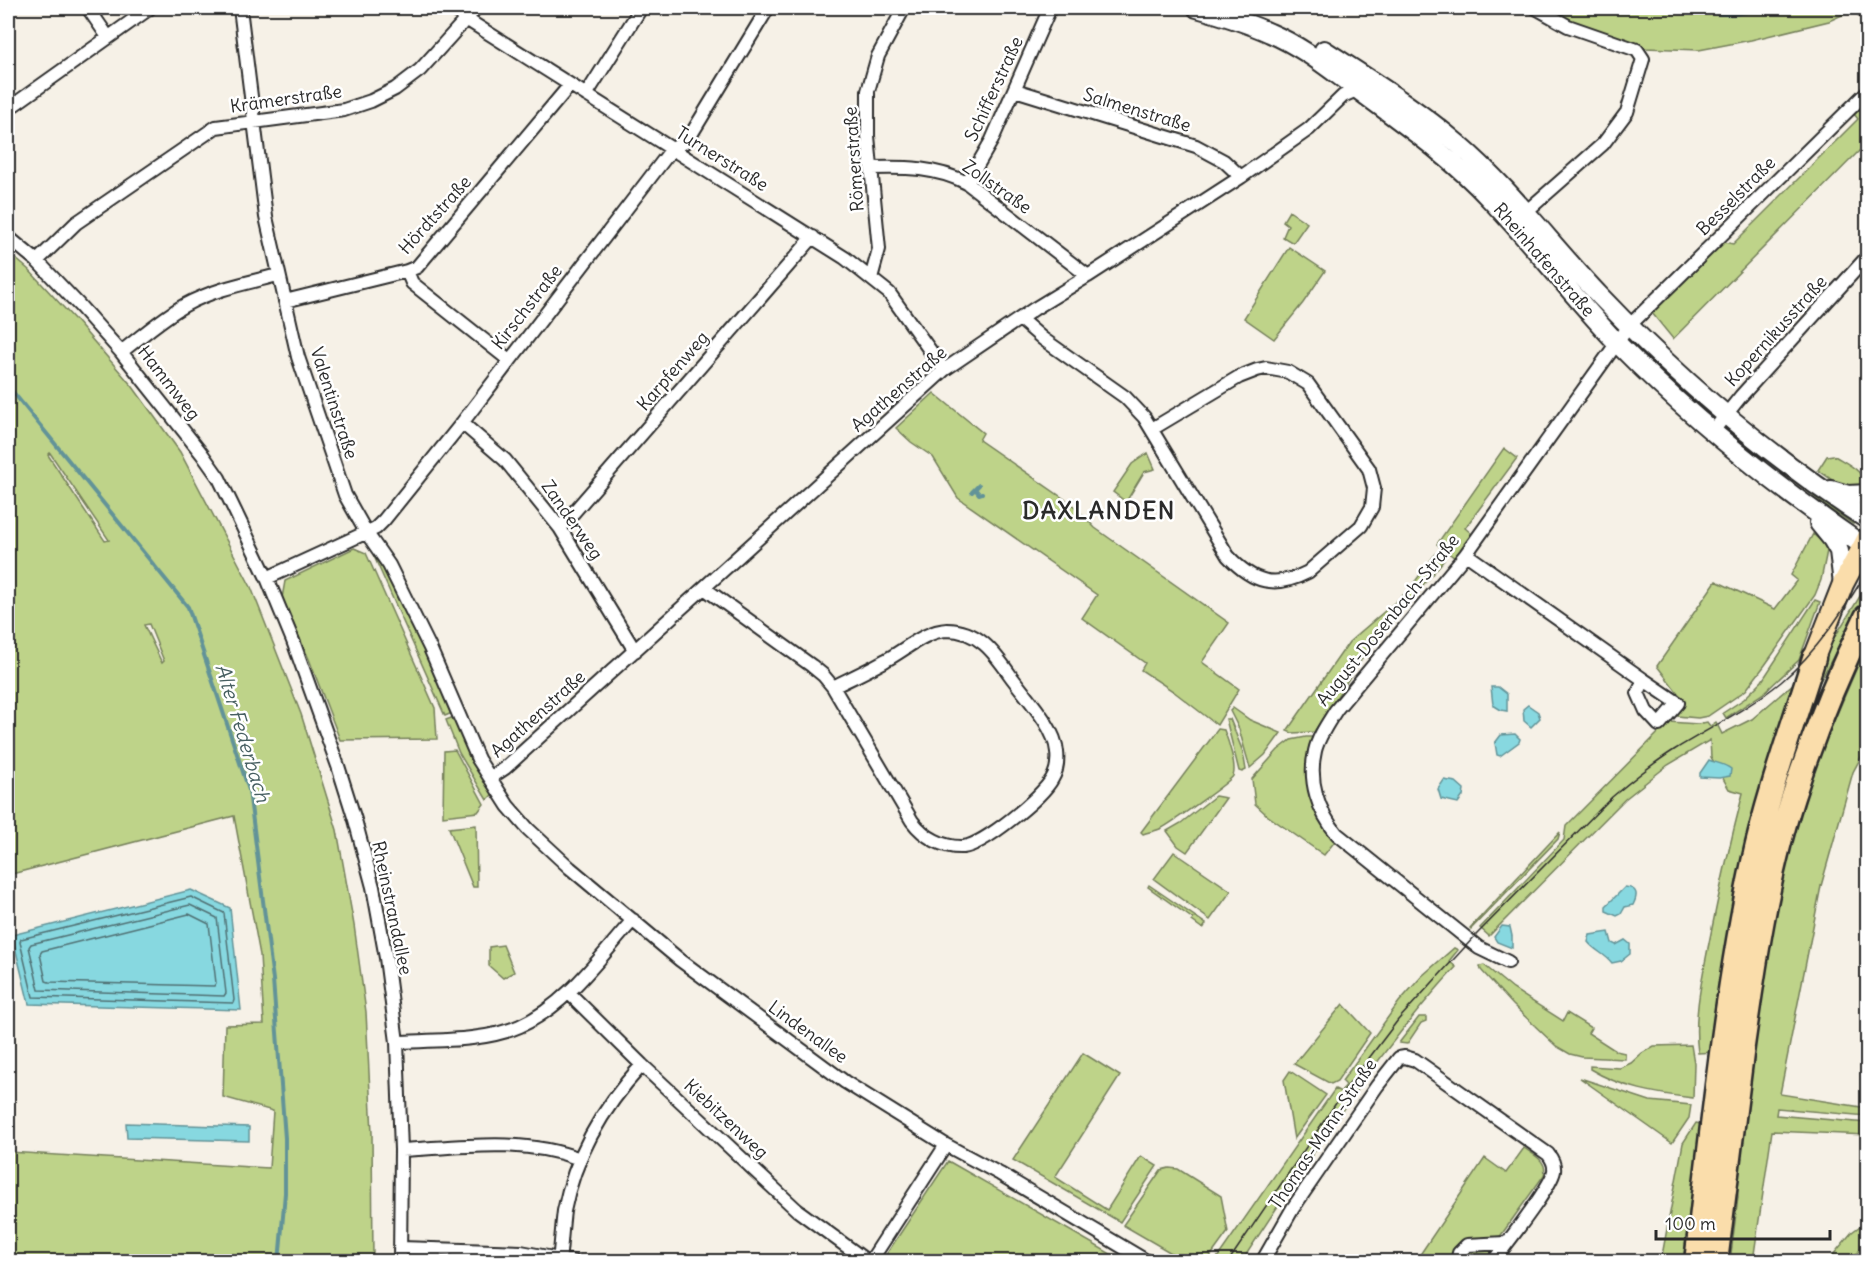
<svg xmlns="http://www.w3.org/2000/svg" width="1875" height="1269" font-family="Delius,sans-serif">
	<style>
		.green { fill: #bed389; stroke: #747f5a; stroke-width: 1.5; fill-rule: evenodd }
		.water { fill: #87d8e0; stroke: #629398; stroke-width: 1.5 }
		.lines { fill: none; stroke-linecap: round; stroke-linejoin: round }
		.shore { stroke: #507073; stroke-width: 1.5 }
		.stream { stroke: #629398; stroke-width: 4 }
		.street-casing { stroke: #2b2b2b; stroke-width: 16 }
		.secondary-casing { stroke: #2b2b2b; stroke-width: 22 }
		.primary-casing { stroke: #2b2b2b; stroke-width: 24 }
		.highway-casing { stroke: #2b2b2b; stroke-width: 27 }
		.street { stroke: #fff; stroke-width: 12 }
		.secondary { stroke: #fff; stroke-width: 18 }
		.primary { stroke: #faddab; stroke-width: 20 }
		.highway { stroke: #faddab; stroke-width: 22 }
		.tram { stroke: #2b2b2b; stroke-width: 1.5 }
		.labels { text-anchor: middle; stroke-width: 5; stroke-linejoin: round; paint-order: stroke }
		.street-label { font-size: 18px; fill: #2b2b2b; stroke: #fff }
		.water-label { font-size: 20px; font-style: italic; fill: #475f61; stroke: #fff }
		.district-label { font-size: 24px; font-weight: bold; letter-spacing: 1.5px; fill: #2b2b2b; stroke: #fff }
	</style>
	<rect width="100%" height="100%" fill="#f6f1e7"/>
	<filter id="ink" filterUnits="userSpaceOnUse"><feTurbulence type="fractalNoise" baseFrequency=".0167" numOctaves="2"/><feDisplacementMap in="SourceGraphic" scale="12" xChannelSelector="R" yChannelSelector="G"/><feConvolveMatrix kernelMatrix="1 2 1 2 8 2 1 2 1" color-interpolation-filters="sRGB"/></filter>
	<g filter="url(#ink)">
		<path class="green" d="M1544,8H1695L1707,14L1721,15L1738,13L1763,8H1857L1829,21L1751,40L1699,50L1645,48L1577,25Z
			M1867,100V143L1673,339L1652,313L1724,242L1733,244L1858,119L1854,114Z
			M1289,211L1307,223L1293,243L1283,237L1288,225L1283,221Z
			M1289,247L1325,271L1303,303L1274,339L1244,318Z
			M8,252L29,270L77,322L133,387L180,452L251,587L301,714L337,830L354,925L366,1012L372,1133L373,1261H8L9,1152L269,1168L273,1111L223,1097L225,1025L264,1024L260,955L234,816L8,875ZM50,453L109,540L105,541L48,455ZM149,624L164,661L162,663L144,625Z
			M934,393L983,433L979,440L1073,505L1095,528L1229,623L1202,662L1239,689L1217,725L1173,691L1141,670L1145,663L1082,618L1097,595L958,498L933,457L911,442L896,428Z
			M1730,428L1855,519L1853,524L1827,507L1730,430Z
			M1504,448L1517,458L1465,528L1472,534L1455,558L1437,544Z
			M1148,453L1155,469L1144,472L1126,502L1113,492L1132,464Z
			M1833,455C1849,465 1866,471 1867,491L1838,484L1818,470L1827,456Z
			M1813,534L1823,543L1827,551L1821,580L1815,595L1765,665L1746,690L1708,716L1698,718L1677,716L1685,702L1657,666L1716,581L1775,609L1797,580L1791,575Z
			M354,548L366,553L435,708L437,739L340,740L309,659L282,598L285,581Z
			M375,550L391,578L452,713L445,716L373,554Z
			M1436,553L1444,560L1364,655L1314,732L1292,733L1287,731L1349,642L1408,591Z
			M1867,585V593L1817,687L1802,730L1789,784L1783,779L1822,651L1836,635Z
			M1815,600L1820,602L1799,660L1764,693L1726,718L1723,713L1744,699L1762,681Z
			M1867,644V746L1853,772L1821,886L1780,1094L1867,1108V1116L1777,1108L1776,1115L1867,1123V1135L1772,1131L1753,1261L1730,1262L1738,1197L1737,1160L1769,933L1800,800Z
			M1793,684L1746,857L1715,1052L1698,1053C1693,1016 1702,979 1709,943C1719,892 1730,843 1743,793L1729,789L1711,757L1710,740L1668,765L1625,799L1489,936L1480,928L1564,840L1566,826L1669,722L1698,724L1707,722L1710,726L1716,722L1722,734L1752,719Z
			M1233,708L1250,720L1281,733L1265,755L1250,768L1239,729L1230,711Z
			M454,717L480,773L493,794L487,800L459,753L446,720Z
			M1226,719H1230L1243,752L1246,770L1242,772L1239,771Z
			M1218,729L1224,730C1228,740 1237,766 1233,776C1231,781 1170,824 1162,828C1156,831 1149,832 1143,834L1141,832Z
			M1306,737H1313C1304,783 1306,804 1336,840L1324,855L1268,816L1255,804L1252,779L1278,750L1291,740Z
			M455,750L484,804L478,812L443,816L444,751Z
			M1215,796L1226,798L1187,852L1178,846L1167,831L1181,823Z
			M476,825L477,887H473L449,828Z
			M1560,832L1558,839L1471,929L1470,928Z
			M1174,852L1231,891L1210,920L1154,879Z
			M1149,885L1206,924L1203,929L1192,921L1193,919L1148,887Z
			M503,945L514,972L503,978L489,966V947Z
			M1454,948L1458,950L1449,961L1456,967C1373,1057 1308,1160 1242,1261H1215L1335,1089L1341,1092L1346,1085L1342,1081L1399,1002L1422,976Z
			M1484,965L1513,989L1563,1021L1567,1013L1591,1028L1588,1033L1616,1051L1625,1053V1059L1582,1057L1570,1054L1556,1046L1513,1005L1481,970L1480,966Z
			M1343,1004L1370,1033L1337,1081L1331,1084L1294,1064Z
			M1419,1017H1426V1021L1421,1023L1407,1044L1399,1043Z
			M1691,1045L1694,1063L1693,1098C1657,1094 1621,1088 1590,1069V1066L1620,1068L1631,1063L1642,1053L1654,1046Z
			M1083,1053L1120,1076L1055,1177L1107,1210L1141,1156L1157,1166L1120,1222L1013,1160Z
			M1290,1071L1326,1095L1294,1139L1284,1080Z
			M1580,1078L1650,1101L1691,1105L1689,1118L1672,1143Z
			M1696,1123L1701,1124L1683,1261H1661L1683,1143Z
			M1524,1148C1534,1155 1548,1161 1544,1175L1499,1238L1466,1240L1452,1261L1415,1262L1485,1158L1506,1173Z
			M948,1161L1123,1261H882Z
			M1169,1168L1178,1169L1221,1196L1228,1232L1207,1261H1185L1123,1225L1161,1170Z
			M1867,1221V1241L1851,1261H1828L1852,1232Z
			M1495,1248L1497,1250L1488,1261L1463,1262V1256L1471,1249Z"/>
		<path class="water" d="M1695,8H1763C1742,17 1714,18 1695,8Z
			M1491,687H1498L1507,694V711L1501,710L1493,705Z
			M1528,705L1538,712L1540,718L1531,727L1524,721L1523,709Z
			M1515,734L1520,739L1519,742L1500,756L1497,755L1495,743L1501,735Z
			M1709,760C1716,763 1725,764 1731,769L1730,776L1719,778L1700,777V773Z
			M1444,780L1456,782L1464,789L1463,796L1458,803L1441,799L1438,789Z
			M1625,887C1638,888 1638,895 1633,905L1625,907L1621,914L1617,916L1606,911V906Z
			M191,890L230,908L241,1010L29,1004L12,935Z
			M1502,926L1510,927L1512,936V948L1497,942L1494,937Z
			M1609,932L1612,943L1616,945L1625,940L1630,944V954L1621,961L1612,963C1605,954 1595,951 1588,942L1590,935Z
			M126,1123L249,1127V1141L127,1138Z"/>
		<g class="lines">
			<path class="shore" d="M191,897L224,913L234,1000L233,1003L33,997L20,942L21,939Z
				M190,905L217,918L226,993L224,996L39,990L29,947L31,944Z
				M189,914L209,924L216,983L214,986L49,982L46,981L40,954L42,951Z"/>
			<path class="stream" d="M8,386L188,607L249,790L273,980L285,1138V1193L279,1262
				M976,490L979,494L982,493
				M972,492L979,485
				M1863,771L1868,763"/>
			<g class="street-casing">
				<path id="street" d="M88,8L108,37
					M240,8L266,217L298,357L345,495L366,532L389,565L430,648L478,759L508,806L528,829L570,868L680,960L845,1082L946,1145L1000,1174L1148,1262
					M454,8L466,19L845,258L889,293L944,370
					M1242,10L1243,8
					M1864,11L1868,16
					M1015,90L1196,146L1224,161L1241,177
					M586,95L641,8
					M8,109L150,8
					M871,168C906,167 935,167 967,183L1088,276
					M967,183L992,140L1050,8
					M1520,217L1603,144L1627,112L1643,59L1637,50L1568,26L1536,8
					M8,237L37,261L79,305L121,352L202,454L219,478L235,511L267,578L293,641L338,766L355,820L373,887L386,958L397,1042L401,1150L400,1262
					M37,261L76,223L216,127L344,110L371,101L395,89L420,70L476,8
					M407,271L412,283L509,360
					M871,278L879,249L868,136V91L878,56L904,8
					M285,301L407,271L417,267L570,85
					M1020,319L1043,339L1125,397L1144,417L1228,556C1253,583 1275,589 1308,572L1361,526L1372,507L1374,488L1369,469L1308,384L1288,372L1266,368L1257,370L1239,377L1152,429
					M121,352C142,336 162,318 185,305C214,289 247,283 278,275
					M462,423L505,460L560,528L635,651
					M1713,431L1741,396L1868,256
					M560,528L813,237
					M1466,554L1644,680
					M267,578L376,528L384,520L462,423L672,149L685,142L689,138L768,8
					M704,588L812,666L823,675L833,687C851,678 869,670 886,660C905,650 925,631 947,630C978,630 994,652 1010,675C1025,696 1055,726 1057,752C1058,761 1057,771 1052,779C1042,797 984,845 963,847C943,848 924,837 912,821L833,687
					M1644,680L1678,703L1659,725L1646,711L1638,693Z
					M490,778L505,768L944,370L1034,309L1088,276L1241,177L1309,129L1343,96L1363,87
					M1508,962L1479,948L1337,834C1318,811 1308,781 1315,751C1318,737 1328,723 1336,710L1466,554L1629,326L1868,91
					M569,993L642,1065L797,1210L868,1262
					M397,1042C435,1040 485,1042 520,1026C567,1005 599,958 633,920
					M401,1150C460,1147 523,1137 580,1159
					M401,1248L521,1252L575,1262
					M559,1262C561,1245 562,1227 564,1211C575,1155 604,1106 642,1065
					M870,1262L946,1145
					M1262,1262L1293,1208L1377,1086L1399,1058L1405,1057L1415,1060L1548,1154C1552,1159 1555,1164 1554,1171C1551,1188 1505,1245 1493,1262
					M1457,1262L1459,1253L1467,1245L1505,1243"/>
			</g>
			<g class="secondary-casing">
				<path id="secondary" d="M1197,8C1222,15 1246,22 1270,33C1303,47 1328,68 1357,89C1404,124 1450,156 1490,199C1535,246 1574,298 1619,345C1694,421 1779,489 1868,549
					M1324,50C1370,80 1416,108 1458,144C1511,189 1552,246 1600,296C1680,380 1770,457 1868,520
					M1831,490L1848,495L1868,494
					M1819,523L1832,539L1839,551L1843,584"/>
			</g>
			<g class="primary-casing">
				<path id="primary" d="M1814,658L1843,584L1868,537"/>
			</g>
			<g class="highway-casing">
				<path id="highway" d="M1696,1262C1712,1128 1725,993 1753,862C1768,793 1793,725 1814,658
					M1716,1262C1725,1190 1734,1118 1743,1046C1755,962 1767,878 1793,797C1813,735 1837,676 1866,617"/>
			</g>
			<use href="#street" class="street"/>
			<use href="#secondary" class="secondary"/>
			<use href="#primary" class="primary"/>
			<use href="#highway" class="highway"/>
			<path class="tram" d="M1228,1262L1347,1087L1398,1020L1476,935L1612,797C1632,780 1652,764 1674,750C1710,728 1748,709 1781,682C1818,651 1843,611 1868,570"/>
		</g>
	</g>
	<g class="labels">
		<g class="street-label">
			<text transform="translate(994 89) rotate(-65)" y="6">Schifferstraße</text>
			<text transform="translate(286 99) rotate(-8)" y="6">Krämerstraße</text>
			<text transform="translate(1137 110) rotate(17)" y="6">Salmenstraße</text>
			<text transform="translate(722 159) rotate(32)" y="6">Turnerstraße</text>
			<text transform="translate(854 159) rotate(-94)" y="6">Römerstraße</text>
			<text transform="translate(997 187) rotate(35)" y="6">Zollstraße</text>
			<text transform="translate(1736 196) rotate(-45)" y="6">Besselstraße</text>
			<text transform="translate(435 215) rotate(-48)" y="6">Hördtstraße</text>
			<text transform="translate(1544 260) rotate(49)" y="6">Rheinhafenstraße</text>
			<text transform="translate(527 307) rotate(-52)" y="6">Kirschstraße</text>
			<text transform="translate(1776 331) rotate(-48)" y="6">Kopernikusstraße</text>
			<text transform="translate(673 371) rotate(-49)" y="6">Karpfenweg</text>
			<text transform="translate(169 383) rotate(52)" y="6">Hammweg</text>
			<text transform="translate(899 389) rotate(-41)" y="6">Agathenstraße</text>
			<text transform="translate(334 403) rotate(72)" y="6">Valentinstraße</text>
			<text transform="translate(572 520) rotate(55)" y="6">Zanderweg</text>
			<text transform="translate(1388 620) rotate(-51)" y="6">August-Dosenbach-Straße</text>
			<text transform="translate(538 714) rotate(-42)" y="6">Agathenstraße</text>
			<text transform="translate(392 908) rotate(78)" y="6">Rheinstrandallee</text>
			<text transform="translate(808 1032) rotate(36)" y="6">Lindenallee</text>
			<text transform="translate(726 1119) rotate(43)" y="6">Kiebitzenweg</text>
			<text transform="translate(1323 1134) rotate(-56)" y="6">Thomas-Mann-Straße</text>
		</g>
		<g class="water-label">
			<text transform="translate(243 733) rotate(73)" y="7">Alter Federbach</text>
		</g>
		<g class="district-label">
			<text x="1099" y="519">DAXLANDEN</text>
		</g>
	</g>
	<rect width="1875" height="1269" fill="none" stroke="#fff" stroke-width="30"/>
	<rect x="15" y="15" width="1845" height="1239" fill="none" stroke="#2b2b2b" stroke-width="2" filter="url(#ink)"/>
	<path d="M1656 1230v9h174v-9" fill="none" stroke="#2b2b2b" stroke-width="3"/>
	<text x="1665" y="1230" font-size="18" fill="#2b2b2b" stroke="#ffffff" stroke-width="4.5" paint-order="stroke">100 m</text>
</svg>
